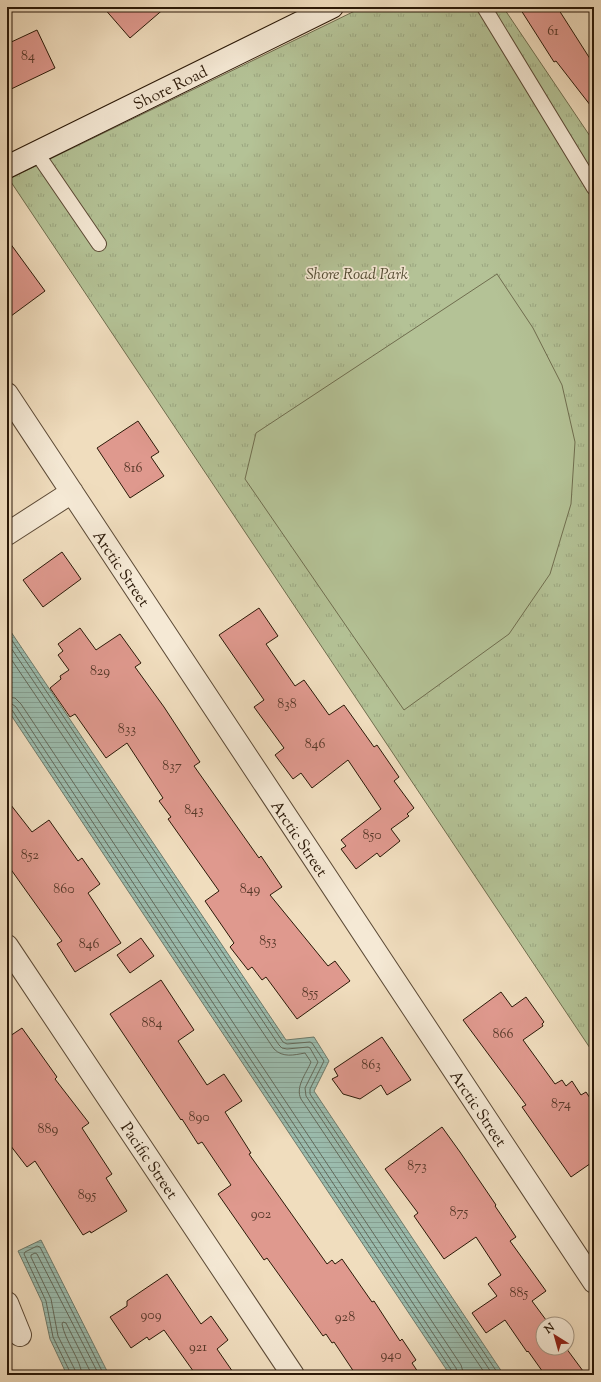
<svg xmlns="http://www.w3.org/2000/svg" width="601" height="1382" font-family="'Sorts Mill Goudy',serif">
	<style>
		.grass { fill: url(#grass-tufts); stroke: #706e4f }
		.pitch { fill: #b4c296; stroke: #706e4f }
		.water { fill: url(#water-rules); stroke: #6e7b6c }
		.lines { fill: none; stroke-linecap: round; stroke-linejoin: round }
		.shore { stroke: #636a5b; stroke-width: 1 }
		.building { fill: #df998e; stroke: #2b1908 }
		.lane-casing { stroke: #5c4a36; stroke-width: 16 }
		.street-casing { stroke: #5c4a36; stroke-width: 24 }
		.secondary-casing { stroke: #2b1908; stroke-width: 24 }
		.lane { stroke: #f5e9d5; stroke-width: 14 }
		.street { stroke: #f5e9d5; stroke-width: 22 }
		.secondary { stroke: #f5e9d5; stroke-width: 22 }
		.labels { text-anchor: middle; stroke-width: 3.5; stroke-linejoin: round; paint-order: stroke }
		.number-label { font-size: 14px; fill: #58392a }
		.street-label { font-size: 16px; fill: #2b1908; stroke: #f5e9d5 }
		.park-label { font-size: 16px; font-style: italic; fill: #544c33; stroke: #f5e9d5 }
	</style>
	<defs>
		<pattern id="grass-tufts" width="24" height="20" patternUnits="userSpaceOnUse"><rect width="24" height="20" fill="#b4c296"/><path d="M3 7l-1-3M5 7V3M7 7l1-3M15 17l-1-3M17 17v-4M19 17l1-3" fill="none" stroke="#9ba680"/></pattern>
		<pattern id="water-rules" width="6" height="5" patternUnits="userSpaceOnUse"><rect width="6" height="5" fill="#9bbcae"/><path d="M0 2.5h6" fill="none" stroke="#86a194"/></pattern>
	</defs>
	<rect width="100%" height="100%" fill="#f0ddbe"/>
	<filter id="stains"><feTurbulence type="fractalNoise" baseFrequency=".005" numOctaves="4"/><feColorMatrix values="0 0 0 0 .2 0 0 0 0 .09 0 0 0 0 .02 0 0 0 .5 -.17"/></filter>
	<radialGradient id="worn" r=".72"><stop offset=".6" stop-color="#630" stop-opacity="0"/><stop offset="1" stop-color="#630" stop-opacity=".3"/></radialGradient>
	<path class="grass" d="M363,7H503L594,142V1054L9,179Z"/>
	<path class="pitch" d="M497,274L533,328L562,385L575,442L571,504L550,574L509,634L404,710L245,479L256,433Z"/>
	<path class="water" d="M7,626L286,1040L314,1037L329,1061L314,1091L504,1375H450L7,709Z
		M41,1240L109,1375H67L50,1339L42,1302L18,1251Z"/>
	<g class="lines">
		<path class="shore" d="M7,633L283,1042L287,1044L310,1042L312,1043L324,1061L310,1089V1094L499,1375
			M7,642L279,1045L282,1048L287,1049L308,1047L310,1048L318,1062L305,1088L306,1096L493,1375
			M7,653L274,1049C283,1058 294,1055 305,1053L311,1062C306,1074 295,1087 301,1099L486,1375
			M7,697L15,698L21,704L461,1365L464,1375
			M7,703L12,704L16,707L456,1368L458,1375
			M7,708L12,710L452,1371L453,1375
			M71,1375L70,1372L53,1337L46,1301L24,1254L25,1252L37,1246L40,1247L104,1375
			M76,1375L75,1370L58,1336L51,1299L31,1257V1255L35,1253L37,1254L99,1375
			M82,1375C81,1360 65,1341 62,1324L63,1322L66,1323L92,1375"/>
	</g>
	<path class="building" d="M103,7H166L130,38Z
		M519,7H557L594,65V110L556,61L554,62Z
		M37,30L55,68L7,91V44Z
		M7,239L45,291L7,319Z
		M138,421L159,452L151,457L164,476L130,498L97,448Z
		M62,552L81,579L43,607L23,580Z
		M259,608L278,636L266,644L295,686L304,680L329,715L344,705L374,747L377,745L399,777L394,781L414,808L407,814L409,816L391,829L400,841L380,857L377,853L356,869L341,849L346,846L341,840L381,809L348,760L312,788L301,773L293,779L275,755L284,748L254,707L264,700L219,635Z
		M80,628L96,650L120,634L141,663L135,667L164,707L200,762L194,766L259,858L261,856L282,887L270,895L328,966L335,961L350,981L297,1019L266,977L262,980L252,967L248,970L230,947L234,943L205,901L219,891L168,819L171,817L159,801L163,798L127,743L106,758L75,714L70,717L50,688L61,679L60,676L69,670L58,655L63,651L58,644Z
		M7,800L32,832L49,820L78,861L82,858L100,884L88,893L121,943L75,972L57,944L62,941L7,864Z
		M141,938L154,956L130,973L117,955Z
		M161,980L194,1030L178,1041L207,1085L224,1074L242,1101L225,1112L251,1153L249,1154L327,1264L332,1260L335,1264L342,1259L372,1302L374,1301L400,1341L402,1339L416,1360L412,1363L420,1375H356L334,1342L332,1343L326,1334L323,1336L267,1258L264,1260L218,1194L231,1185L202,1142L198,1144L182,1119L181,1120L110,1014Z
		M501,992L512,1007L526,997L544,1022L542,1024L543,1026L523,1040L555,1084L562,1080L566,1086L572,1081L581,1095L586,1092L594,1104V1161L571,1177L522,1107L526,1105L463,1020Z
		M22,1028L57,1077L55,1079L89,1123L82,1128L112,1174L106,1178L127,1211L91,1233L90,1231L83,1235L35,1161L27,1167L7,1141V1038Z
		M382,1037L411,1080L387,1095L381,1085L360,1099L343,1094L332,1079L338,1076L334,1069Z
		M442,1127L460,1152L496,1205L495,1206L516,1237L510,1241L546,1291L532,1301L549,1324H543V1348H566L586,1375H545L528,1351L527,1352L505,1320L486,1333L472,1313L497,1296L488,1284L501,1275L476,1237L444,1259L414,1216L418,1213L385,1169Z
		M167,1274L201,1324L211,1316L228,1340L217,1349L235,1375H196L164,1330L149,1340L147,1337L131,1348L110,1317L127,1306V1301Z"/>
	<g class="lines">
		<g class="lane-casing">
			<path id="lane" d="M484,7L594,188
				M36,152L99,244"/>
		</g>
		<g class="street-casing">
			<path id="street" d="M7,394L594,1282
				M7,534L72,492
				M7,946L293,1375
				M7,1303L20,1335"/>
		</g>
		<g class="secondary-casing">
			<path id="secondary" d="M7,167L332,7"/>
		</g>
		<use href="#lane" class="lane"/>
		<use href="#street" class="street"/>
		<use href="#secondary" class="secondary"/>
	</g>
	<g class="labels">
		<g class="number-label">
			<text x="553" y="35">61</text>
			<text x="28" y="60">84</text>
			<text x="133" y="472">816</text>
			<text x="100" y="675">829</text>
			<text x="287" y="708">838</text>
			<text x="127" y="733">833</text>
			<text x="315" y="748">846</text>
			<text x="172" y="770">837</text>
			<text x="194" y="814">843</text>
			<text x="372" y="839">850</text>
			<text x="30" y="859">852</text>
			<text x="64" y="893">860</text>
			<text x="250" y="893">849</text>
			<text x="268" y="945">853</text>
			<text x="89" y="948">846</text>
			<text x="310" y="997">855</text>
			<text x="152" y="1027">884</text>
			<text x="503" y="1038">866</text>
			<text x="371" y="1069">863</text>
			<text x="561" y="1108">874</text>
			<text x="199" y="1121">890</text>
			<text x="48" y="1133">889</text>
			<text x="417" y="1170">873</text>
			<text x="87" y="1199">895</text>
			<text x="459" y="1216">875</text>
			<text x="261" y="1218">902</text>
			<text x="519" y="1297">885</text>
			<text x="151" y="1319">909</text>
			<text x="345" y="1321">928</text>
			<text x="198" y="1351">921</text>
			<text x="391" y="1359">940</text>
		</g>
		<g class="street-label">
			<text transform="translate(170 87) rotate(-26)" y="6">Shore Road</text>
			<text transform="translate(122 568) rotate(56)" y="6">Arctic Street</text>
			<text transform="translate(300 838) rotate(56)" y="6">Arctic Street</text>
			<text transform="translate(479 1108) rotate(56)" y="6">Arctic Street</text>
			<text transform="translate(150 1160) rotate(56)" y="6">Pacific Street</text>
		</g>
		<g class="park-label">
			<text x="357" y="279">Shore Road Park</text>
		</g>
	</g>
	<rect width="601" height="1382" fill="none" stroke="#f0ddbe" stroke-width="24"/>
	<rect x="8" y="8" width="585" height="1366" fill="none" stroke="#2b1908" stroke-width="2"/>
	<rect x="12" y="12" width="577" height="1358" fill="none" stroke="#2b1908"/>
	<g transform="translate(555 1336) rotate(323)"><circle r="19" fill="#f5e9d5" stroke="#a49683"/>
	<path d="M0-3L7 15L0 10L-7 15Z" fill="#8f2418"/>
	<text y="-6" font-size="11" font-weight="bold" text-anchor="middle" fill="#2b1908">N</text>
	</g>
	<rect width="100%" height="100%" filter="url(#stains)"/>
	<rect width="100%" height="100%" fill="url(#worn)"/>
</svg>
